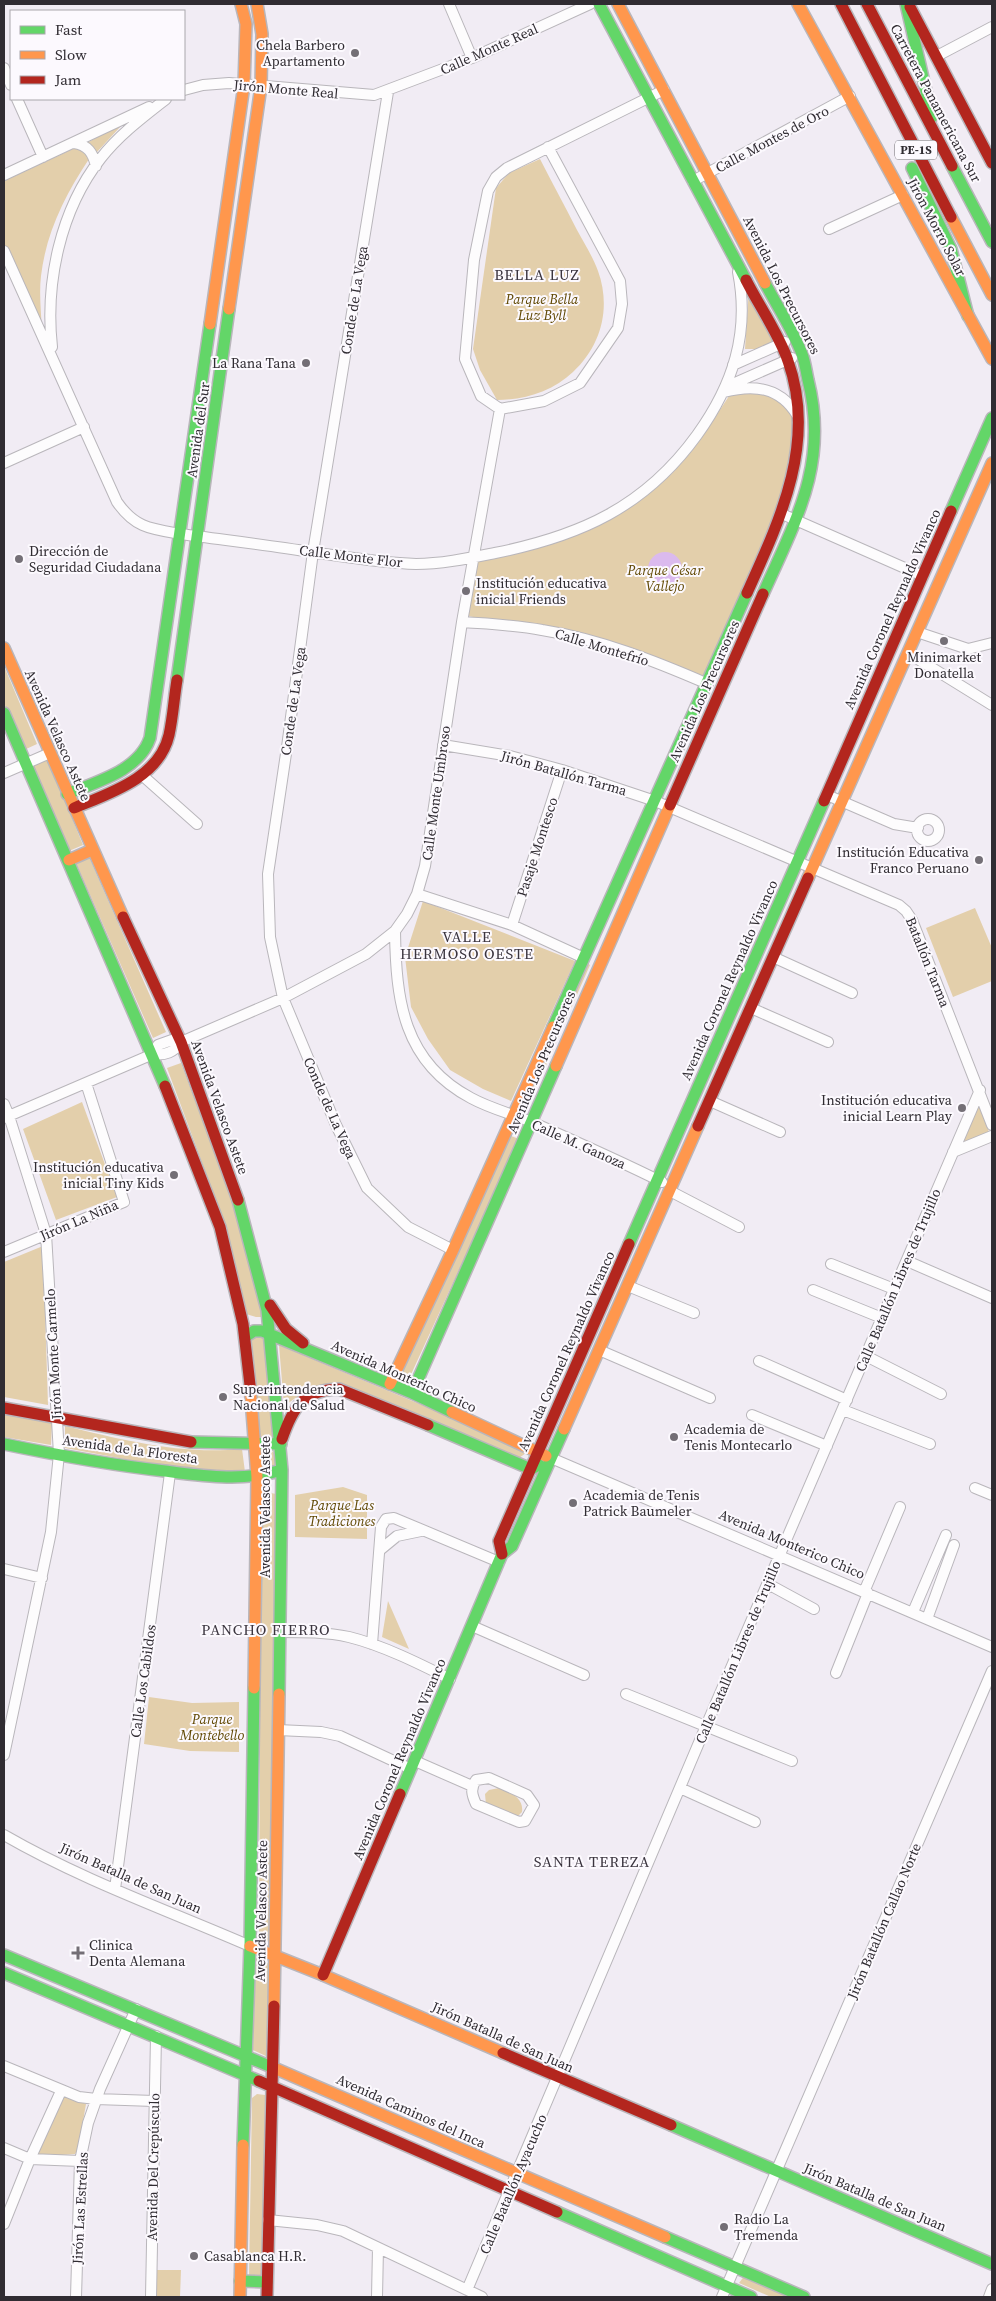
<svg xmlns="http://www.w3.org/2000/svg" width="996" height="2301" font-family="'Source Serif 4',serif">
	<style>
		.green { fill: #e3cfab }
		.water { fill: #dbbaee }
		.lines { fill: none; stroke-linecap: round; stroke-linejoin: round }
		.street-casing { stroke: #b9b6bb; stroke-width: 12 }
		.fast-casing { stroke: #b9b6bb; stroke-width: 14 }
		.slow-casing { stroke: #b9b6bb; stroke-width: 14 }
		.jam-casing { stroke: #b9b6bb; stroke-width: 14 }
		.street { stroke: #fdfcfd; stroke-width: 10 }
		.fast { stroke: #63d668; stroke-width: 11 }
		.slow { stroke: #ff974d; stroke-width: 11 }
		.jam { stroke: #b3261e; stroke-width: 11 }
		.poi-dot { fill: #746f76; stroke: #fcf9fe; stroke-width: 2 }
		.labels { text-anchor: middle; stroke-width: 4; stroke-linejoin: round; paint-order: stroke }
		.shield { fill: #fcf9fe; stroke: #6d6a6f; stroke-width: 1 }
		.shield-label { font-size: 12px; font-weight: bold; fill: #302c32 }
		.poi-label { font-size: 14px; fill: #302c32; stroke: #fcf9fe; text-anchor: start }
		.street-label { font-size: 14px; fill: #302c32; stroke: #fcf9fe }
		.park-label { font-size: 14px; font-style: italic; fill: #614904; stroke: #fcf9fe }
		.neighbourhood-label { font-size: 15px; letter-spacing: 1px; fill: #3a343e; stroke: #fcf9fe }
	</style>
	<rect width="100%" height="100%" fill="#f1ecf4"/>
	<path class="green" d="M120,124L121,126L97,152L87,143Z
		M77,147L82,148L89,159C65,195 46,233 41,276C39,293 41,312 42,330L4,245V181Z
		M540,159C552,183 565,206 577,230C584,243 593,257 598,271C611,307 602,345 573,372C553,391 525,400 497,400L480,370L473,349L496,188L509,173Z
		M749,288L773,342L758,349H745Z
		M739,392C757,393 780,395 790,413C813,456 728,631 706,678L611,643L468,616L477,562C555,546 632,523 685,459C702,440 715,417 729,396Z
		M4,666L37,744L24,750L4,703Z
		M47,757L83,845L69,851L32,763Z
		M89,857L166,1032L153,1038L76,863Z
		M423,901L575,961L511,1101L483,1089L450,1070L428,1039L411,1007L405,957Z
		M975,908L992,948V981L953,997L926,928Z
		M587,963L590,965L529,1104L524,1102Z
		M181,1063L239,1216L265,1317H256L246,1314L223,1219L167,1068Z
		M82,1102L117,1197L56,1220L23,1129Z
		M979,1104L989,1132L963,1142Z
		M511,1136L519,1139L408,1381L400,1378Z
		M43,1246L48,1405L4,1397V1262Z
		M253,1337H262L265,1342L273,1438H262L259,1433L250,1340Z
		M279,1345L524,1448L526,1453L519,1458L358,1390L297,1397L284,1406Z
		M4,1412L52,1423L51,1445L4,1437Z
		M65,1426C124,1440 180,1455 242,1449L245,1472L173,1468L65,1448Z
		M266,1450H271L275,1454L276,1464L267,1471L263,1468L262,1454Z
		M343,1487L367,1495V1539L295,1537V1495Z
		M261,1491L276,1494L271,1940L264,1943L259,1937Z
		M388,1601L409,1649L382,1637Z
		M149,1697L192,1703L239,1702V1752L190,1751L144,1744Z
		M499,1788C510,1793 524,1797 522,1812L517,1817L486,1805L485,1794L489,1790Z
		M256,1957L270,1964L266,2056L253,2050Z
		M62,2094L86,2104L78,2150L75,2154L34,2157Z
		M257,2094L265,2095L263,2277H249L252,2098Z
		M154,2270H181L180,2297H153Z
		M745,2275L794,2297H771L739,2283Z"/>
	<path class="water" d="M648 569a17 17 0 1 1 34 0a17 17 0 1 1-34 0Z"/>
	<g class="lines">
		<g class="street-casing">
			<path id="street" d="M449,4L472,58
				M937,56L992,27
				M4,68L11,85
				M184,90L203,85L229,83L374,95L472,58L590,4
				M388,92L313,552L287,747L268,874L270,937L283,998L336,1125L367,1188L408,1227L453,1250
				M17,99L43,157
				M74,143C88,145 93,153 96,166
				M548,147L620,281L622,304L618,328L580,383L544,401L500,409L481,396L465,359L474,260L488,191L496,177L507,168L664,90
				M4,175L149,107
				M693,181L850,96
				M829,229L903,195
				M4,251L117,502C135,528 151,529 181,534C224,540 268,545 311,552C346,557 381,563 416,564C442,564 470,558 495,553C580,536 645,507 697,435C733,385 750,333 738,272
				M52,347C45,283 60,210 101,158C119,135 143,117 166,99
				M733,365L785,342
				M728,386L792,358
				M724,392C754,384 780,387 797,415
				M4,463L84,427
				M782,514L923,576
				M462,622C489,624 516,625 542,630C599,639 655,661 708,684
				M917,632L968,649L992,643
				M908,653L992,705
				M443,745L510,756L562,770L655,801L899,905L906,911L912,920L992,1125
				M4,773L50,753
				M143,776L197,824
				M827,795L894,824L918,828
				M917 830a11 11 0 1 1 22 0a11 11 0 1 1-22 0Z
				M417,894L512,925L584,958
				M512,925L562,770
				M395,931C396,1000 403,1062 471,1098C491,1109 513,1114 534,1123C577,1142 620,1161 662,1182
				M773,957L852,993
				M751,1008L828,1042
				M153,1054L158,1045L172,1040L181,1042
				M710,1101L780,1132
				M4,1104L9,1116L46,1234L59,1454L51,1532L4,1755
				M4,1118L153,1054C164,1056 175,1052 181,1042L283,998L366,954L395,931L407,914L417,894L425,866L462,622L500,409
				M953,1152L992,1136
				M670,1191L739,1227
				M4,1252L124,1202L86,1083
				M907,1261L992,1298
				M831,1264L894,1289
				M628,1286L694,1313
				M813,1290L882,1318
				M599,1350L710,1398
				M866,1356L941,1394
				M759,1361L847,1400
				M843,1410L930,1444
				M752,1415L827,1446
				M551,1458L992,1647
				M975,1488L992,1495
				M380,1550L397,1536L421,1531
				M4,1569L42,1578
				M768,1584L814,1609
				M864,1592L900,1507
				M913,1612L946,1535
				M927,1619L954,1545
				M472,1626L584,1675
				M280,1632C303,1632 327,1632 349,1637C382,1645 420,1664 450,1679
				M372,1644L381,1527L386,1519L394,1518L499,1562
				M836,1673L868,1593
				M626,1694L792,1761
				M278,1730L321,1732L340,1736L411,1769
				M415,1761L472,1786
				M489,1778L527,1795L534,1805L525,1821L519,1822L476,1804C472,1795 470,1789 476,1780Z
				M680,1788L755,1822
				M4,1835C82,1880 167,1910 250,1946
				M115,1889L170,1473
				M4,2066L79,2097L96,2099L154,2101
				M4,2148L30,2159L80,2161
				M268,2220L317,2225L343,2231L482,2297
				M4,2224L30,2159L61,2091
				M467,2290L706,1726L980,1090
				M76,2297L80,2161L88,2123L100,2089L136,2009
				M151,2297L156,2036
				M377,2297L378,2248
				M722,2297L992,1671
				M989,2297L992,2289"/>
		</g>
		<g class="fast-casing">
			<path id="fast" d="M599,4L746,280
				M906,4L932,117
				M952,166L992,242
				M912,168L951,249L968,316
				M951,511L992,418
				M763,594C796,520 829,463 808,380C806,371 805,362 802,354C793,330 777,306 765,283
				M177,680L229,309
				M4,713L165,1086
				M67,794C96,782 139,771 150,738L210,324
				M553,1027L747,593
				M238,1200L267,1310L282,1470L279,1694
				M629,1244L824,801
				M245,1337L254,1331H262L412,1393L452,1412
				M412,1393L556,1066
				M428,1425L531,1469L539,1465
				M191,1442L281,1444
				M4,1444C57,1455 111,1465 165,1471C204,1476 244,1482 282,1470
				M400,1794L502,1554L512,1546L564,1429
				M4,1955L274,2068
				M4,1973L259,2081
				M671,2125L992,2264
				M243,2145L250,1946L254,1688
				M557,2212L751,2297
				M665,2237L804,2297
				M240,2281L267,2282"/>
		</g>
		<g class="slow-casing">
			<path id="slow" d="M618,4L765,283
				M798,4L992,359
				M951,217L992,295
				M229,309L261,86L262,34L257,4
				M210,324L244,85L246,24L241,4
				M4,648L123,917
				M69,860L92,850
				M808,878L992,463
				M556,1066L670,805
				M390,1384L453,1250L553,1027
				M250,1385L257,1477L254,1688
				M452,1412L546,1456
				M564,1429L698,1126
				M250,1946L323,1975L503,2053
				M274,2006L279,1694
				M274,2068L665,2237
				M240,2297L243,2145"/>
		</g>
		<g class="jam-casing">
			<path id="jam" d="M841,4L951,217
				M867,4L952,166
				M910,7L992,163
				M746,280C758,304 780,336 788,361C817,442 780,520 747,593
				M824,801L951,511
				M670,805L763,594
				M74,808C110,793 159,778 169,735C173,717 174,698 177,680
				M123,917L181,1042L238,1200
				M165,1086L220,1227L243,1324L250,1385
				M698,1126L808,878
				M270,1305L286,1329L303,1343
				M4,1408L191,1442
				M282,1439C293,1407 303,1390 339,1389L428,1425
				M502,1554L499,1541L629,1244
				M323,1975L400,1794
				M503,2053L671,2125
				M259,2081L557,2212
				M267,2297L274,2006"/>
		</g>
		<use href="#street" class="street"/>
		<use href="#fast" class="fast"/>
		<use href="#slow" class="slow"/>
		<use href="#jam" class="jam"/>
	</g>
	<g class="poi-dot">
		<circle cx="355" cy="53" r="5"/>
		<circle cx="306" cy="363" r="5"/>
		<circle cx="19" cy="559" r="5"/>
		<circle cx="466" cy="591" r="5"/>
		<circle cx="944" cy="641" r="5"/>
		<circle cx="979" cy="860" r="5"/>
		<circle cx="962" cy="1108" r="5"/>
		<circle cx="174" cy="1175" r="5"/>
		<circle cx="223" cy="1397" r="5"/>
		<circle cx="674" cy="1437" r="5"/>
		<circle cx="573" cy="1503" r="5"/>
		<path d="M75.5 1945.5h5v5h5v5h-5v5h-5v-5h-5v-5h5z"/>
		<circle cx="724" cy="2227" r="5"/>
		<circle cx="194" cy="2256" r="5"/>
	</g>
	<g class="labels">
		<rect class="shield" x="895" y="140.5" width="42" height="19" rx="4"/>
		<g class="shield-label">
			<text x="916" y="154">PE-1S</text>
		</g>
		<g class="poi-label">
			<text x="345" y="50" text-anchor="end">Chela Barbero<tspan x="345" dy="16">Apartamento</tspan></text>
			<text x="296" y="368" text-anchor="end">La Rana Tana</text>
			<text x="29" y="556">Dirección de<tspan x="29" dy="16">Seguridad Ciudadana</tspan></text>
			<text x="476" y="588">Institución educativa<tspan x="476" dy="16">inicial Friends</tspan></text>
			<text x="944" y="662" text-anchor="middle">Minimarket<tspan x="944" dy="16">Donatella</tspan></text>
			<text x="969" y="857" text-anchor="end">Institución Educativa<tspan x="969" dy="16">Franco Peruano</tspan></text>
			<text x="952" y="1105" text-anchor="end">Institución educativa<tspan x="952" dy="16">inicial Learn Play</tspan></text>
			<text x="164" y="1172" text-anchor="end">Institución educativa<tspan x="164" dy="16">inicial Tiny Kids</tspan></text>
			<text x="233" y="1394">Superintendencia<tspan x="233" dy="16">Nacional de Salud</tspan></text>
			<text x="684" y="1434">Academia de<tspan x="684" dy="16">Tenis Montecarlo</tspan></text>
			<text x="583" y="1500">Academia de Tenis<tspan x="583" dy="16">Patrick Baumeler</tspan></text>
			<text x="89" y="1950">Clinica<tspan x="89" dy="16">Denta Alemana</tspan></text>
			<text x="734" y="2224">Radio La<tspan x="734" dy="16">Tremenda</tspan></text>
			<text x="204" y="2261">Casablanca H.R.</text>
		</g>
		<g class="street-label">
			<text transform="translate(489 49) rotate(-24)" y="5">Calle Monte Real</text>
			<text transform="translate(286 89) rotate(5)" y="5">Jirón Monte Real</text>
			<text transform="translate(936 103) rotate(62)" y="5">Carretera Panamericana Sur</text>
			<text transform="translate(772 139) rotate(-28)" y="5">Calle Montes de Oro</text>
			<text transform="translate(937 227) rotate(62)" y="5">Jirón Morro Solar</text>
			<text transform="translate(782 285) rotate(63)" y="5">Avenida Los Precursores</text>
			<text transform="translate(354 300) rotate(-81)" y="5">Conde de La Vega</text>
			<text transform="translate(198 430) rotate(-82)" y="5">Avenida del Sur</text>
			<text transform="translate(351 556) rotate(7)" y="5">Calle Monte Flor</text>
			<text transform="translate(892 609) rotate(-66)" y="5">Avenida Coronel Reynaldo Vivanco</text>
			<text transform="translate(602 647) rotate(17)" y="5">Calle Montefrío</text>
			<text transform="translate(704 691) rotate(-66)" y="5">Avenida Los Precursores</text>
			<text transform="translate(293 701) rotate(-82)" y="5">Conde de La Vega</text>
			<text transform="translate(58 735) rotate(66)" y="5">Avenida Velasco Astete</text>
			<text transform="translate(564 773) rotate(16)" y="5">Jirón Batallón Tarma</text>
			<text transform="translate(436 793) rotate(-82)" y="5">Calle Monte Umbroso</text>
			<text transform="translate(537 847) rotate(-72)" y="5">Pasaje Montesco</text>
			<text transform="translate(928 962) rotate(68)" y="5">Batallón Tarma</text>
			<text transform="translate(729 980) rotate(-66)" y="5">Avenida Coronel Reynaldo Vivanco</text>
			<text transform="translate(541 1062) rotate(-67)" y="5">Avenida Los Precursores</text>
			<text transform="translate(220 1107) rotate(70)" y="5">Avenida Velasco Astete</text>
			<text transform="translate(330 1108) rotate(66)" y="5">Conde de La Vega</text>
			<text transform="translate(579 1144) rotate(24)" y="5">Calle M. Ganoza</text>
			<text transform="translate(79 1220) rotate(-23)" y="5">Jirón La Niña</text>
			<text transform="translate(898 1280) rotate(-67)" y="5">Calle Batallón Libres de Trujillo</text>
			<text transform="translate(566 1351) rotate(-66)" y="5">Avenida Coronel Reynaldo Vivanco</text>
			<text transform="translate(53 1354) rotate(-93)" y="5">Jirón Monte Carmelo</text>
			<text transform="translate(404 1376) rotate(24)" y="5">Avenida Monterico Chico</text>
			<text transform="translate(130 1449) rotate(8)" y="5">Avenida de la Floresta</text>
			<text transform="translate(265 1507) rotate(-90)" y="5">Avenida Velasco Astete</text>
			<text transform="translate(792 1544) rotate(23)" y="5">Avenida Monterico Chico</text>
			<text transform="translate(738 1652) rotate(-67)" y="5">Calle Batallón Libres de Trujillo</text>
			<text transform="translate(143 1681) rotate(-82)" y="5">Calle Los Cabildos</text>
			<text transform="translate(399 1759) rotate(-67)" y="5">Avenida Coronel Reynaldo Vivanco</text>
			<text transform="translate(131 1878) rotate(24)" y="5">Jirón Batalla de San Juan</text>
			<text transform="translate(261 1911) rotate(-89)" y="5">Avenida Velasco Astete</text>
			<text transform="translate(884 1921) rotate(-67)" y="5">Jirón Batallón Callao Norte</text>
			<text transform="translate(503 2037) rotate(24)" y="5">Jirón Batalla de San Juan</text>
			<text transform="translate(411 2111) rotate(24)" y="5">Avenida Caminos del Inca</text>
			<text transform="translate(153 2167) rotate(-89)" y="5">Avenida Del Crepúsculo</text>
			<text transform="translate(513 2184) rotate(-67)" y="5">Calle Batallón Ayacucho</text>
			<text transform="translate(875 2197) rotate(23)" y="5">Jirón Batalla de San Juan</text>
			<text transform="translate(80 2208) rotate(-87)" y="5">Jirón Las Estrellas</text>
		</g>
		<g class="park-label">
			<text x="542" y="304">Parque Bella<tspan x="542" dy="16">Luz Byll</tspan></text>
			<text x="665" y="575">Parque César<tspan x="665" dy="16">Vallejo</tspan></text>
			<text x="342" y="1510">Parque Las<tspan x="342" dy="16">Tradiciones</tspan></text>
			<text x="212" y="1724">Parque<tspan x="212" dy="16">Montebello</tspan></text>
		</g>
		<g class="neighbourhood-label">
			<text x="537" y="280">BELLA LUZ</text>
			<text x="467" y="942">VALLE<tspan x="467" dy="17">HERMOSO OESTE</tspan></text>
			<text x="266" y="1635">PANCHO FIERRO</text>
			<text x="592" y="1867">SANTA TEREZA</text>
		</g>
	</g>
	<rect width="996" height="2301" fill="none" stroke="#302c32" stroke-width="10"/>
	<rect x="10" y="10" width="175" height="90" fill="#fcf9fe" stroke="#aaa7ac"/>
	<rect x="20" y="26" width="25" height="8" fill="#63d668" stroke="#aaa7ac"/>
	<text x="55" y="35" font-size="15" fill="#302c32">Fast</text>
	<rect x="20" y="51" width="25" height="8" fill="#ff974d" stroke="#aaa7ac"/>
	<text x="55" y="60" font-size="15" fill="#302c32">Slow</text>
	<rect x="20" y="76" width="25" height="8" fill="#b3261e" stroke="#aaa7ac"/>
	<text x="55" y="85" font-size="15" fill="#302c32">Jam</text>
</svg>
